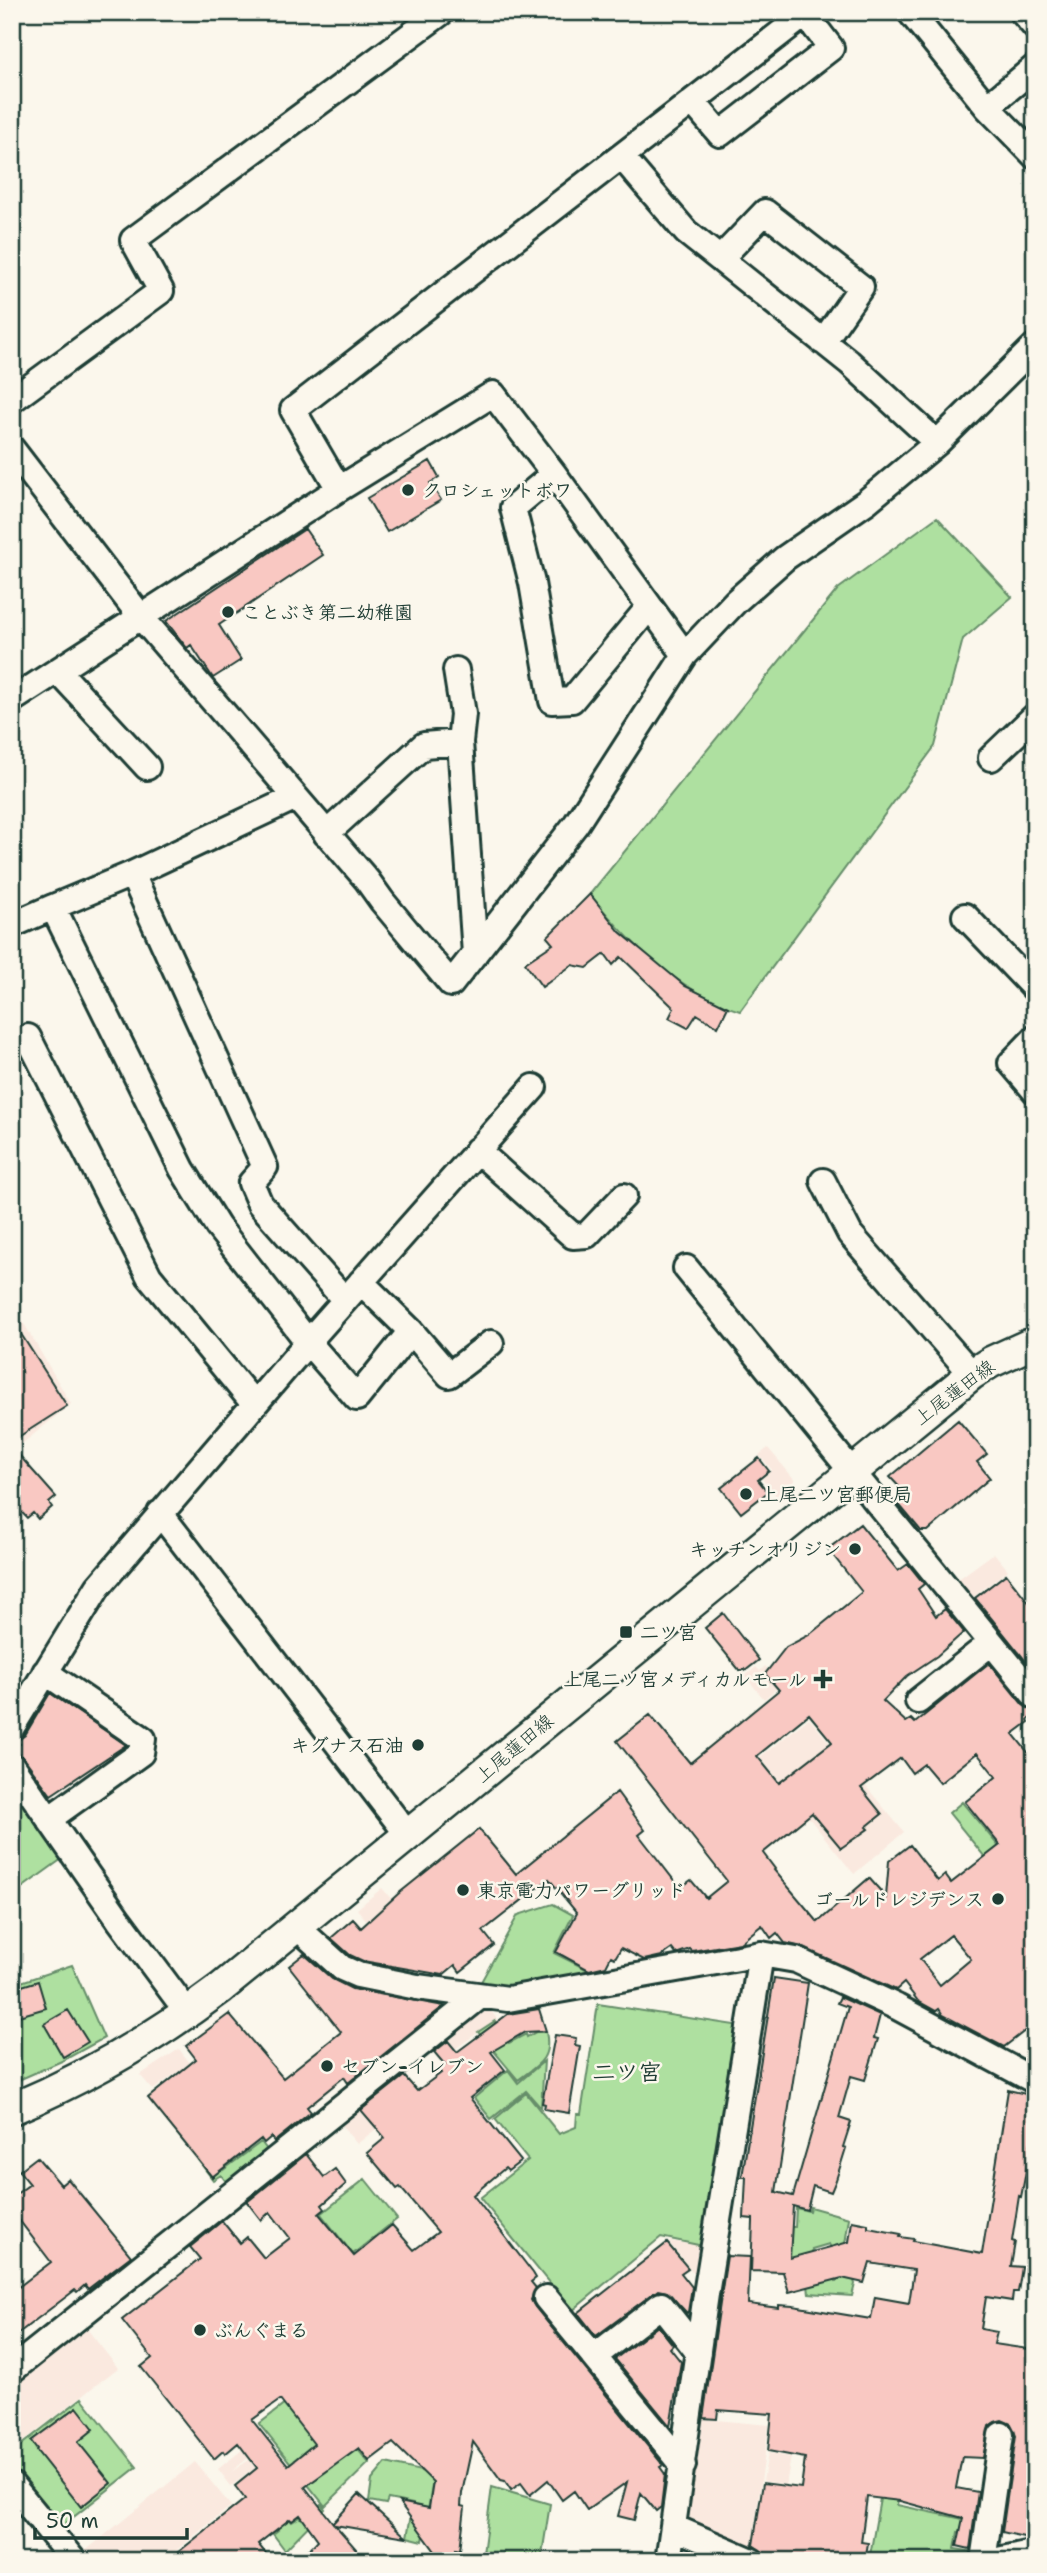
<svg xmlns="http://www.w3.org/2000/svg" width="1047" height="2573" font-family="'Shantell Sans','Klee One',sans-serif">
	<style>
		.built { fill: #fae9df }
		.green { fill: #aee0a0; stroke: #668e6a; stroke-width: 2 }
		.building { fill: #f9c8c2; stroke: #1f3d34; stroke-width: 2; fill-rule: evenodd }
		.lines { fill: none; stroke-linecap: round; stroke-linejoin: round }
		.minor-casing { stroke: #1f3d34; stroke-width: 30 }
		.major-casing { stroke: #1f3d34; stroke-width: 35 }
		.minor { stroke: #fbf7ec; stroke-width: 24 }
		.major { stroke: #fbf7ec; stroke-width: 30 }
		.poi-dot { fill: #1f3d34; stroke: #fbf7ec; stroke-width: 2.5 }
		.labels { text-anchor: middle; stroke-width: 5; stroke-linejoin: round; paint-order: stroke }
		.poi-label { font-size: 19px; font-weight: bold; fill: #1f3d34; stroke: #fbf7ec; text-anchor: start }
		.street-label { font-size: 19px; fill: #1f3d34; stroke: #fbf7ec }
		.quarter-label { font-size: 23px; font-weight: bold; fill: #1f3d34; stroke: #fbf7ec }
	</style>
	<rect width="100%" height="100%" fill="#fbf7ec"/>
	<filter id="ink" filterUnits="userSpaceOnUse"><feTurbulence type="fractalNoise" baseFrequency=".0143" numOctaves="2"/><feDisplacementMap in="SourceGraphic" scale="14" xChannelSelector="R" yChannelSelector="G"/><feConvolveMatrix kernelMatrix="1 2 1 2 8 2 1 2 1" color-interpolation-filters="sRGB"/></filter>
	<g filter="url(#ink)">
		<path class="built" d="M12,1303L71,1404L12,1452Z
			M768,1448L795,1480L776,1496L762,1479L772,1470L759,1455Z
			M994,1553L1008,1570L968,1601L953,1583Z
			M765,1666L781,1685L764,1699L745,1676L756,1667L760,1671Z
			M809,1718L904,1832L854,1874L760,1757Z
			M382,1888L392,1900L367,1921L357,1909Z
			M487,2005L497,2019L455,2049L443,2034Z
			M179,2049L190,2063L153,2090L140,2075Z
			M355,2105L376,2129L357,2144L341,2125L342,2116Z
			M670,2241L708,2247L702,2283L670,2244Z
			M77,2326L87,2329L118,2368L12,2450V2377Z
			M695,2418L769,2425L751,2553L685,2524Z
			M242,2450L248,2458L231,2472L249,2460L255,2468L231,2486L218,2469Z
			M768,2453L791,2457L786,2485L763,2481Z
			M195,2462L231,2506L163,2561H83L79,2556Z"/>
		<path class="green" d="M937,517L1012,597L963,639L935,746L740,1011C679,992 629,943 590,894L838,589Z
			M12,1776L66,1856L12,1895Z
			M962,1802L1035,1890L1032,1915L949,1813Z
			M553,1904L573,1915L554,1953L592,1972L521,1990L477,1989L518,1915Z
			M72,1965L104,2038L64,2060L12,2083V1985Z
			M598,2004L741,2026L703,2246L661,2237L572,2311L480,2198L528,2160L495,2119L526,2093L559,2134L576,2127L577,2114H581Z
			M495,2021L509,2043L526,2034L527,2037L536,2032H546C552,2059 538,2065 518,2080L478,2032Z
			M544,2061L541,2108L526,2091L491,2119L474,2098L508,2070L518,2083Z
			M261,2142L272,2156L230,2187L221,2175L213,2180L198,2160L209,2152L223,2170Z
			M365,2179L397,2219L353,2254L321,2214Z
			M810,2207L849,2218L845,2244L831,2248L829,2244L812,2249L813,2253L785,2264L784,2227H795L796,2208L809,2211Z
			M852,2274L855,2284L852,2296L809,2293L808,2286L835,2279L836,2281Z
			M307,2387L369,2463L325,2506L259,2424Z
			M82,2398L137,2467L57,2530L12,2474V2452Z
			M386,2463L434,2474L423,2541L407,2537L413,2504L388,2499L386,2504L369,2501L372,2480Z
			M886,2465L903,2468L897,2505L977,2522L975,2535L958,2532L955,2549L974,2552L966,2558L955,2561H869Z
			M492,2487L550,2504L541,2561H482Z
			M321,2504L325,2509L285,2550L273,2534L278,2530L275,2525L286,2516L292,2522L300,2517L302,2519Z"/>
		<path class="building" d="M430,461L439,477L430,483L441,500L387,532L367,498Z
			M305,529L323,555L219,625L241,660L213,678L191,645L187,648L166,621Z
			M590,894L620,932L685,986L728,1007L718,1027L697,1014L688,1028L669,1018L674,1008L621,957L613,965L605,954L587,968L572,965L542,987L525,963L553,944L547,937Z
			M12,1320L67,1406L12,1441Z
			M958,1420L987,1454L977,1462L990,1478L928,1531H921L896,1501L905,1493L890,1477Z
			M12,1447L56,1497L49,1503L52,1507L38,1519L33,1513L27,1518L12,1502Z
			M759,1458L769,1471L758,1480L768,1492L741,1513L721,1488Z
			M860,1524L898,1571L908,1564L924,1584L918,1589L936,1616L945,1609L964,1632L937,1656L907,1676L883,1701L906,1722L911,1719L915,1723L989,1663L1023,1705L1035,1713L1028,1720L1029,1722L1013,1734L1035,1761V2023L1004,2047L943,2015L939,2009L936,2011L918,2001L904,1983L896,1990L802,1947L785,1943L777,1933L771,1938L762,1925L740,1943L692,1951L690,1949L676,1954L672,1949L662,1956L644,1960L621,1948L615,1958L611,1956L606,1966L589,1970L556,1952L577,1913L549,1879L483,1931L494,1945L460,1972L455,1965L443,1975L363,1961L350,1955L331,1938L353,1919L361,1928L398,1894L479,1829L516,1874L617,1792L645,1830L639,1835L680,1888L691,1880L706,1898L727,1881L617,1741L650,1715L690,1763L779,1690L765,1674L786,1647L809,1635L862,1592L828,1549ZM809,1714L832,1742L779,1783L757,1756ZM977,1753L996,1777L965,1802L1000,1845L951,1883L945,1875L938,1881L910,1845L889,1861L886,1897L869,1878L818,1922L774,1870L775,1869L763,1853L812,1813L841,1848L868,1829L866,1827L882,1814L861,1788L901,1758L912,1773L924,1764L940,1783ZM951,1935L971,1959L940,1985L920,1959Z
			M1006,1574L1035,1610V1661L1029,1665L975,1598Z
			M723,1613L759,1660L745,1671L744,1669L740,1671L705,1628Z
			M50,1693L126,1745L51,1795L24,1758L12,1751L20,1744L17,1741L25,1735Z
			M304,1954L332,1979L352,1989L444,2006L348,2083L344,2077L307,2107L311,2112L274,2142L271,2137L264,2143L261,2139L212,2177L148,2098L196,2059L186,2046L229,2014L283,2078L341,2032L289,1966Z
			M774,1978L808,1983L776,2192L793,2196L848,2007L837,2003L840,1997L880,2015L874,2038L878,2039L865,2080L851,2076L839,2118L851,2122L843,2147L846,2148L836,2180L831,2192L813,2186L807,2210L793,2206L790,2258L849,2242L852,2221L868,2224V2228L901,2234L900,2237L914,2239L913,2241L982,2254L1008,2090L1035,2096L1032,2115L1034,2121L1028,2162L1021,2197L1019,2196L1012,2241L1015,2242L1011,2266L1022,2267L1018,2292H1013L1012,2301L986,2297L981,2329L997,2332L994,2344L1035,2350V2538H1028L1002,2532L1016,2436L1011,2424L1002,2420L995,2422L989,2426L983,2458L962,2457L956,2488L978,2492L970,2549L957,2546L963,2518L900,2501L867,2497L861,2542L868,2543L865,2561H791L792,2558L765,2554L753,2545L763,2483L801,2488L805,2458L768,2451L772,2414L718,2410L717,2419L703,2418L727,2256L750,2257L748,2304L779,2308V2305L793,2306L871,2319L875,2297L909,2303L914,2270L870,2263L864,2283L842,2278L789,2292L783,2272L751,2271L753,2222V2219L744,2218L746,2177H742Z
			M38,1981L46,2008L12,2018V1989Z
			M539,2009L546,2031L525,2032L491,2052L505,2070L470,2098L521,2161L508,2171L505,2168L473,2195L533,2273L536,2278L531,2282L536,2288L531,2300L535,2307L663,2465L660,2467L665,2474L661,2507L656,2511L641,2493L634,2520L618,2516L627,2482L587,2510L574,2491L562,2500L548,2480L530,2495L521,2483L511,2490L505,2481L501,2480L473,2442L462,2493L461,2506L465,2507L460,2550L456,2549L455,2560L440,2558L399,2502L429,2508L433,2482L393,2443L369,2461L359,2448L305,2487L333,2523L359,2494L406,2537L335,2525L357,2550L355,2561H346L340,2554L332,2561H298L318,2540L300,2515L292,2521L290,2519L258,2544L272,2561H167L245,2499L235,2486L257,2468L238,2443L225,2454L223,2451L214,2459L141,2367L152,2358L122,2320L200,2259L190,2247L222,2221L240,2243L247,2237L264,2258L290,2238L270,2212L261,2220L247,2202L306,2154L324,2177L335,2169L346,2184L322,2205L325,2209L319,2214L354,2256L392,2225L414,2250L438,2232L400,2187L397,2189L367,2153L385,2138L361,2110L404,2076L417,2091L441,2073L439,2070L445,2065L434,2052L448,2041L457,2052L508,2014ZM280,2400L314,2444L288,2465L252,2420Z
			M68,2010L88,2042L63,2057L44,2024Z
			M555,2035L576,2038L575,2045L580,2046L569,2113L544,2109L545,2104L542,2103Z
			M37,2157L61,2185L68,2179L131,2256L88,2289L85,2285L77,2292L75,2290L12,2338V2292L51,2262L19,2220L12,2225V2197L30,2184L19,2171Z
			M667,2243L688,2268L681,2273L692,2287L688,2312L687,2313L667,2292L658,2290L596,2336L578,2313Z
			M658,2326L673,2345L670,2348L681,2362L670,2426L615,2359Z
			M77,2407L94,2429L78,2442L111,2483L81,2507L36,2450L37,2449L31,2441Z"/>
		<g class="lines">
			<g class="minor-casing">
				<path id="minor" d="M910,12L987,107L1035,156
					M1022,12L1035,27
					M693,102L720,134L831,48L805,14
					M987,107L1035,67
					M622,157L686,232L849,362L937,443L1035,346
					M720,259L765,212L861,287L823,342
					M12,400L161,291L133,240L442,12
					M12,449L141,617L367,880L382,901L451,984L576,824L685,655L736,601L785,558L866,502L937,443
					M554,474L513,508L532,583L552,701L572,700L649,607
					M339,489L293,410L808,12
					M456,670L463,714L460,742L475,954
					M58,671L147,767
					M12,700L339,489L493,394L554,474L685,655
					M991,758L1035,716
					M294,798L132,874L53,907L182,1169L218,1227L308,1342L357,1398L411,1331
					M326,834L424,745L460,742
					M132,874L265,1167L251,1183L260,1204L345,1300
					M965,916L1035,989
					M12,925L53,907
					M1035,1038L1011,1063L1035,1091
					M12,1044L28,1037L149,1276L254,1404
					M477,1150L573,1236L587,1235L624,1196
					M823,1181L850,1234L972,1374
					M686,1268L1035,1696
					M361,1282L411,1331L449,1375L491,1343
					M160,1513L408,1835
					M45,1672L143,1739L141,1753L49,1819
					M918,1701L991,1643
					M12,1727L98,1587L308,1342L534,1087
					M12,1766L119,1920L188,2013
					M297,1927L342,1968L358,1975L417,1987L508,1999L761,1954L796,1960L897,2007L1035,2081
					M546,2298L683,2465
					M595,2356L661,2305L698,2352
					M12,2370L479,1997
					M12,2485L74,2561
					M673,2527L752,2561
					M668,2561L706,2294L761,1954
					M983,2561L1001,2435
					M993,2561L1035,2552"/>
			</g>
			<g class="major-casing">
				<path id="major" d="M12,2109C86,2078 157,2036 221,1988L972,1374L991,1362L1035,1342"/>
			</g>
			<use href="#minor" class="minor"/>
			<use href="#major" class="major"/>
		</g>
	</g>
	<g class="poi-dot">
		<circle cx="408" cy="490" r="7"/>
		<circle cx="228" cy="612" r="7"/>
		<circle cx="746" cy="1494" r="7"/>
		<circle cx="855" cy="1549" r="7"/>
		<rect x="619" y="1625" width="14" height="14" rx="3.5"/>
		<path d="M819.5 1668.5h7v7h7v7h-7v7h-7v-7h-7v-7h7z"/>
		<circle cx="418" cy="1745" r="7"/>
		<circle cx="463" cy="1890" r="7"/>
		<circle cx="998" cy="1899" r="7"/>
		<circle cx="327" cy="2066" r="7"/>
		<circle cx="200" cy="2330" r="7"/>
	</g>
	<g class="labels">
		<g class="poi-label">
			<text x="422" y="497">クロシェットボワ</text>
			<text x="242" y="619">ことぶき第二幼稚園</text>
			<text x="760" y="1501">上尾二ツ宮郵便局</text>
			<text x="841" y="1556" text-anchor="end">キッチンオリジン</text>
			<text x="640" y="1639">二ツ宮</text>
			<text x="807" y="1686" text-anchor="end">上尾二ツ宮メディカルモール</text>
			<text x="404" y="1752" text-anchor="end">キグナス石油</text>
			<text x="477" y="1897">東京電力パワーグリッド</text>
			<text x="984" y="1906" text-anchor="end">ゴールドレジデンス</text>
			<text x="341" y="2073">セブン-イレブン</text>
			<text x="214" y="2337">ぶんぐまる</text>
		</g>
		<g class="street-label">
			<text transform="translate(954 1392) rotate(-37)" y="7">上尾蓮田線</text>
			<text transform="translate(514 1748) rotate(-40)" y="7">上尾蓮田線</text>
		</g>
		<g class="quarter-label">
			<text x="627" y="2080">二ツ宮</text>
		</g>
	</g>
	<rect width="1047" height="2573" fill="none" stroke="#fbf7ec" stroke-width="42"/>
	<rect x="21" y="21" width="1005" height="2531" fill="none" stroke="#1f3d34" stroke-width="2.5" filter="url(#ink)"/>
	<path d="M35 2528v10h152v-10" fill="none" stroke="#1f3d34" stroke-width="3.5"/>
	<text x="46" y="2528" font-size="21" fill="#1f3d34" stroke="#fbf7ec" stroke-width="5" paint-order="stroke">50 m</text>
</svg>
